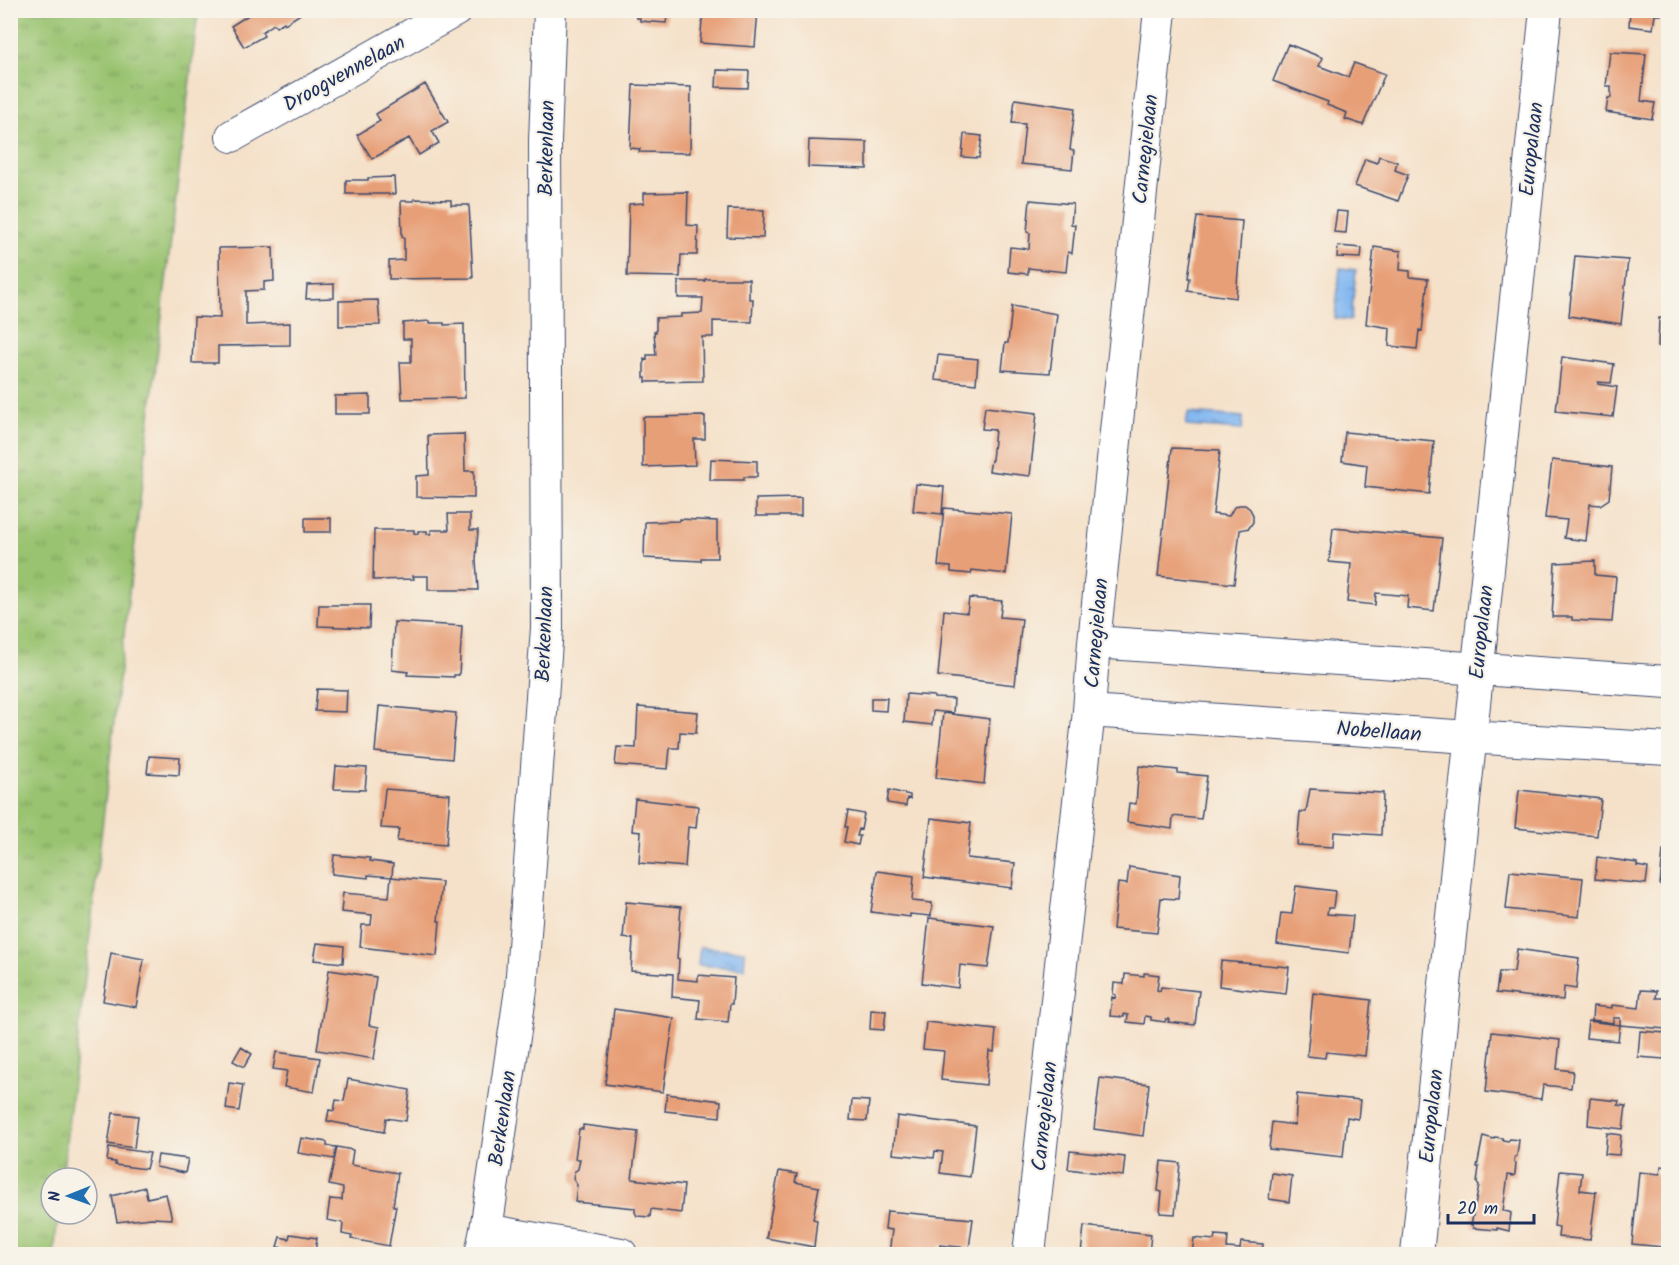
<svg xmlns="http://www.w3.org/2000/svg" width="1679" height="1265" font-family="Kalam,sans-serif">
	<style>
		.grass { fill: url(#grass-tufts); stroke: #5a7966; stroke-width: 1.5 }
		.water { fill: url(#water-ripples); stroke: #5074a8; stroke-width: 1.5 }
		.building { fill: #e79f77 }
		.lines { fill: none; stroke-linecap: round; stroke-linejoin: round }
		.minor-casing { stroke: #3c4a6e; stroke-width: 34 }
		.minor { stroke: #fff; stroke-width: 32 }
		.labels { text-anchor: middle; stroke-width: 4.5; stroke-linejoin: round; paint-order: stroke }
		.street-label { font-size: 21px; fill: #1b2f5e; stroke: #f7f3e8 }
	</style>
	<defs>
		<pattern id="grass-tufts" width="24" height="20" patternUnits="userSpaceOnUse" patternTransform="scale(1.5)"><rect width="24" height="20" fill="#99c36f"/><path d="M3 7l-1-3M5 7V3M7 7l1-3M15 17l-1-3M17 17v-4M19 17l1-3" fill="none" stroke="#7c9f5e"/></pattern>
		<pattern id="water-ripples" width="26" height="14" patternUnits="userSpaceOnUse" patternTransform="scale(1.5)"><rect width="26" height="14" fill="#84b8f1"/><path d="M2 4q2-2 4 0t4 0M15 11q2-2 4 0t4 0" fill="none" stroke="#6b96c6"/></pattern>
	</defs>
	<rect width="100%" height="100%" fill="#f7f3e8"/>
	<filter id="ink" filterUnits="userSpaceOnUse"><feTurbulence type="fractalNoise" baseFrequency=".0167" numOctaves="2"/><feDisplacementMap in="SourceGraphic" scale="12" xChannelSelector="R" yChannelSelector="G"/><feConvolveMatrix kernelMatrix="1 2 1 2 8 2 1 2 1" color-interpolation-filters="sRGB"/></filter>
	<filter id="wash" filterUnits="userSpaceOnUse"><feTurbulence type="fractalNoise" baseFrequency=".008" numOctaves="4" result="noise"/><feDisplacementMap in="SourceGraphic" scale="24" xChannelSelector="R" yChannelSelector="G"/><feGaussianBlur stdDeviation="1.35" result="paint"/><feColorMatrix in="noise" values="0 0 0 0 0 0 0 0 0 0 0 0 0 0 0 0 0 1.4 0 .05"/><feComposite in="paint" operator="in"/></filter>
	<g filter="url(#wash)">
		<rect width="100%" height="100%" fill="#f5e1c9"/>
		<path class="grass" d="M10,11H198L124,635L62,1178H51V1214H58L54,1254H10Z"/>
		<path class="water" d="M1340,268L1356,270L1351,320L1335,318Z
			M1188,413L1243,417L1242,430L1186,426Z
			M700,947L745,951L744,968L698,965Z"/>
		<g id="blocks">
			<path class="building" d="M247,10H300L302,13L285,24L284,22L276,27L274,24L262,32L264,36L244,47L231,26L250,14Z
				M636,10H668L666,23L640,21V18H636Z
				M703,10H758L755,47L700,43Z
				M1630,10H1661V15H1655L1653,29L1629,26Z
				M1288,44L1323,58L1319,66L1348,77L1354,63L1385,74L1363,125L1345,119L1347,113L1327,105L1328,102L1273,81Z
				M1610,52L1646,54L1641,101L1655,103L1652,119L1606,112L1608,98H1611V86H1606Z
				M717,70L749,71L748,88L716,87Z
				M425,84L448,122L432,131L439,143L419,155L409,138L372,159L357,135L380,121L376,114Z
				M633,85L691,87L690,153L639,152L640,149L630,148Z
				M1015,99L1075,108L1070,150L1074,151L1072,169L1021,164L1025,124L1012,123Z
				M964,134L982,136L979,158L962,157Z
				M809,140L867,142V169L808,167Z
				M1379,156L1397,162L1395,170L1408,175L1398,201L1355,186L1365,159L1377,163Z
				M394,177L395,194H346V180H368V178Z
				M688,192L687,225L698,226L697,255H681L680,277L627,276L629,204L644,203V193Z
				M414,199L451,200V205H469L473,278L389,279V261L404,260V237H402L401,201H414Z
				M1030,200L1073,204L1071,224L1075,225L1072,253L1068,252L1066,272L1028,268V274L1008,272L1010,247L1029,249L1030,233L1027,232Z
				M728,209L764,210L763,238L727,237Z
				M1337,211L1348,212L1346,233L1334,232Z
				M1197,217L1242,221L1236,298L1188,291L1190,278H1188Z
				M1338,246L1362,248L1361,258L1337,257Z
				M273,247L274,281L264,282V290L246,291V325L290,323V345L218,346V363H192L194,317L220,318L219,248Z
				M1374,247L1401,251L1400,270L1410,271V277L1428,279L1422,331L1419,330L1417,349L1389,346L1390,328L1366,324Z
				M1575,256L1628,260L1621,324L1569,316Z
				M705,279H749V299H753L752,322L713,321V337H702L703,381L646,382V378H644V359L647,360V355H656L654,332H656V318L681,317V314L702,313L703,298H678V281H705Z
				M334,284V298L306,299L307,285Z
				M378,300L380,325L339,326V301Z
				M1012,306L1057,314L1050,373L1002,370L1005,343H1008Z
				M1659,318L1668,319V347L1658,346Z
				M430,321V323H444V325L464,324L465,398L402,399L400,362H411V339H403V323Z
				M938,355L978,359L976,384L935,380Z
				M1562,357L1614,364L1611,383L1598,382V384L1617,387L1613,417L1556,411Z
				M370,395V414H335V396Z
				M985,407L1037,413L1030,476L989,471L991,460H992L995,430L982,429Z
				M705,416V439H694L695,465L643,467V417Z
				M1345,432L1434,441L1429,494L1365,487L1367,465L1342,461Z
				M464,434L465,471H474V498L416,497V476L429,475L428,435Z
				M1172,448L1220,450L1213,514L1229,516L1234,507L1239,505H1245L1250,509L1253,515V522L1249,528L1240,530L1234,584L1158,576Z
				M711,459L757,461V477H744V480H710Z
				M1552,460L1612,467L1609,499L1600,505L1590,504L1586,541L1564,538L1567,520L1545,518Z
				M916,484L944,487L942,514L913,511Z
				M801,498V516H756V499Z
				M944,508L1012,514L1006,574L972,570L971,574L951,572V567L938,566Z
				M448,514H470V530H478L476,560L478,590H428V576H413L414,579L373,580L374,530H414V533L418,534V531H427V534H431V530H449Z
				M305,518H331V532H305Z
				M679,519L717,521V558H701V561L644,558L645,522L679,521Z
				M1333,528L1442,538L1434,611L1407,608L1408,596L1376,593L1375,605L1347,602L1351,564L1329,562Z
				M1595,561V575L1616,577L1612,622L1572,620V617H1552L1555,563Z
				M969,598L1002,601L1000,617L1022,619L1015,685L938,676L944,610L967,613Z
				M319,605H370L369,628L318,626Z
				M394,622L462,626L459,675H454V677L407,675L408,672L392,670Z
				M317,689L347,690L346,712L315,711Z
				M906,694L934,696V698L954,699L953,713L933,711L932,725L904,722Z
				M871,698H887L886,711L871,710Z
				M379,706L456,713L452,759L375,752Z
				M638,707L698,712L696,733L680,732L679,748H670L668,769L615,765L617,747L636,748Z
				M943,713L990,719L984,784L936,778Z
				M149,756L180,758L179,775L147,773Z
				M336,766L367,768L365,790L334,789Z
				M1139,766L1178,770V773L1207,776L1201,819L1173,816L1172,829L1127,822L1129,803L1136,804Z
				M385,789L450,794L446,845L397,841L399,829L381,828Z
				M1310,789L1383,793L1381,835L1334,832L1333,847L1297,845L1300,812H1306Z
				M889,790L910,795V799L907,798L906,806L887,803Z
				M1519,790L1601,799L1597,836L1515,828Z
				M635,799L698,806L696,828L688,827L685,867L639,863L641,832L632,831Z
				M848,811L864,814L861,830L859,829L857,836H860L858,845L844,842L847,827H845Z
				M931,818L971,823L967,858L1015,863L1012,888L924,877Z
				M1663,850L1668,851V886L1660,885Z
				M334,855L370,858V861L393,864L392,877L368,875V878L332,874Z
				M1597,857L1637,863V866L1648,868L1646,884L1595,879Z
				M1129,867L1180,875L1178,899L1161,898L1157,933L1113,929L1118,883L1127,884Z
				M877,871L914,876L912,901L932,903L931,916L910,914V917L871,912Z
				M1510,871L1583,878L1579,917L1506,909Z
				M391,877L442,882L438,921H440L437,956L360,947L362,925H371L372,915L341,912L343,893L389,897Z
				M1296,886L1335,891L1333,908H1328L1327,914L1353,916L1349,953L1277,944L1281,913L1292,914Z
				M626,902L681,907L677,958L679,959L678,979L698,981V975L734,978L732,1004H730L728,1022L698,1019L700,1000L672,997L673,974L631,971L633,939L623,938Z
				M929,918L994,926L988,968L960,965L958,988L922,983Z
				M317,943L344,946L343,963L314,960Z
				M1517,949L1579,958L1576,989L1564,987L1563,1000L1496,993L1499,972H1514Z
				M111,953L144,959L136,1007L103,1001Z
				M1221,961L1289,967L1286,994L1219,986Z
				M329,970L376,977L369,1025L379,1027L374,1059L317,1050Z
				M1144,973L1159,975L1157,990L1160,991L1161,987L1199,991L1195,1025L1168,1022L1169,1019H1166L1165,1022L1151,1020V1017L1145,1016L1144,1024L1127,1022L1128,1015L1124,1014V1017L1110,1016L1112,997L1115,998L1116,995L1113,994L1114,983L1124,984L1125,974L1144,976Z
				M1641,990L1657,991L1656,998H1667L1666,1029L1620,1025V1018H1613V1023L1592,1020L1593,1006L1612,1008V1005L1639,1008Z
				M1313,993L1371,1000L1365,1056L1326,1052L1325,1058L1307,1056Z
				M614,1009L674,1018L663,1092L605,1084Z
				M871,1010L886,1011L884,1030L870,1029Z
				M1588,1021L1620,1025L1618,1041L1586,1038Z
				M926,1022L996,1030L994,1052L989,1051L986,1085L941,1080L944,1051L923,1049Z
				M1640,1031L1666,1033L1664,1059L1638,1057Z
				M1492,1032L1560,1040L1557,1069L1573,1071L1571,1088L1543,1085L1541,1099L1486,1092Z
				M241,1047L252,1054L244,1067L233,1061Z
				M276,1052L320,1058L314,1092L284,1087L287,1071L273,1069Z
				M1100,1078L1149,1084L1143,1136L1094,1129Z
				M348,1079L410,1090L406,1121L386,1118L384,1132L327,1121L329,1110L334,1111L336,1100L344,1101Z
				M229,1083L243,1085L239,1111L226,1109Z
				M667,1094L721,1101L720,1117L665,1111Z
				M1297,1094L1360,1100L1358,1119L1347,1117L1343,1157L1269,1149L1272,1122L1295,1125Z
				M1590,1098L1619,1101L1618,1105L1626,1106L1623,1129L1588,1125Z
				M852,1100L869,1101L867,1121L850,1120Z
				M113,1113L138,1116L134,1148L108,1144Z
				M897,1116L976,1126L970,1177L940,1173L943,1152L935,1151L934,1158L893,1154Z
				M583,1125L638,1132L632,1179L684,1185L681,1213L651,1209L650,1217L637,1216L635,1212V1208L575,1202L577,1185L573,1179L574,1172L578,1169L580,1159H575L579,1129H583Z
				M1607,1133L1621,1135L1619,1155L1605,1154Z
				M1483,1136L1493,1139L1495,1137L1502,1138L1503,1140L1508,1141L1510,1139L1519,1140L1517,1156L1515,1157L1514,1162L1516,1163L1515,1174L1514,1176L1508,1175L1503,1211L1509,1212L1511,1213L1509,1231L1497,1228V1230L1473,1228V1225H1471L1479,1186L1477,1183L1479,1167H1477Z
				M301,1138L327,1142V1146L336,1147L334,1159L298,1153Z
				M109,1147L150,1153L146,1169L115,1165V1162L107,1161Z
				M337,1147L353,1150L351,1165L398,1173L393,1206H396L389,1246L351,1239L352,1236L342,1234L343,1223L327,1220L330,1199L342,1200L343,1188L329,1185Z
				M1070,1151L1125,1157L1123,1176L1068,1169Z
				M158,1155L188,1159L185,1173L156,1167Z
				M1161,1161L1180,1163L1175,1214L1160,1213L1162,1192L1158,1191Z
				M1661,1166L1668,1167V1218H1667L1663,1247L1632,1244L1639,1172L1660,1174Z
				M779,1171L797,1174L795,1182L819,1187L813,1219L817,1220L814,1247L766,1238Z
				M1560,1171L1582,1173L1580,1190L1596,1192L1590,1240L1558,1237L1559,1227L1554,1226Z
				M1272,1173L1292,1176L1289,1202L1269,1199Z
				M145,1187L147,1198L166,1194L172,1219L151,1218L117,1222L112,1196Z
				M887,1211L973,1219L969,1248L940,1245L938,1254H889L892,1230L885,1229Z
				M1084,1226L1151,1234L1149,1254H1081Z
				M290,1234L317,1238L315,1253L277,1247L280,1237L289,1239Z
				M1215,1235L1228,1236L1227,1248L1240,1249L1241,1242L1263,1244L1262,1254H1192L1194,1238L1214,1240Z"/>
		</g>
	</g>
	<g filter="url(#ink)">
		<use href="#blocks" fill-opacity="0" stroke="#3c4a6e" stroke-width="1.5"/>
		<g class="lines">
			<g class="minor-casing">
				<path id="minor" d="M232,136L456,10
					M1094,642L1668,682
					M1089,711L1469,737L1668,749
					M486,1230L621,1254
					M481,1254L486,1230L521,989L547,628L545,141L550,10
					M1029,1254L1089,711L1094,642L1160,10
					M1417,1254L1546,10"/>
			</g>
			<use href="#minor" class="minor"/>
		</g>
	</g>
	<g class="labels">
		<g class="street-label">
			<text transform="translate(344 73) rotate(-29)" y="7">Droogvennelaan</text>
			<text transform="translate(546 148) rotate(-89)" y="7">Berkenlaan</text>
			<text transform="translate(1145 149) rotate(-84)" y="7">Carnegielaan</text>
			<text transform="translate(1531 149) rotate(-84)" y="7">Europalaan</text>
			<text transform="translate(1481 632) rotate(-84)" y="7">Europalaan</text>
			<text transform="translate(1096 633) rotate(-85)" y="7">Carnegielaan</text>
			<text transform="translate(544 634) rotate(-88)" y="7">Berkenlaan</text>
			<text transform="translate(1379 731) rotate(4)" y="7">Nobellaan</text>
			<text transform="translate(1044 1116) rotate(-84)" y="7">Carnegielaan</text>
			<text transform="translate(1431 1116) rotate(-84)" y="7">Europalaan</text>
			<text transform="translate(502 1118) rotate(-82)" y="7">Berkenlaan</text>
		</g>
	</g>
	<rect width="1679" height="1265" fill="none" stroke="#f7f3e8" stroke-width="36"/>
	<g transform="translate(69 1196) rotate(269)"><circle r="28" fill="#f7f3e8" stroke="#9fa5b1" stroke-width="1.5"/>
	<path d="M0-4.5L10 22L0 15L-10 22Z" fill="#1f6fb2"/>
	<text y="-9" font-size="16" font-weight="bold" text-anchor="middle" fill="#1b2f5e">N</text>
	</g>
	<path d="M1448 1214v9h86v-9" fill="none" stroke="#1b2f5e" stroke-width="3"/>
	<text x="1457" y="1214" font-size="18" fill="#1b2f5e" stroke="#f7f3e8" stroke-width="4.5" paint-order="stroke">20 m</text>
</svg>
